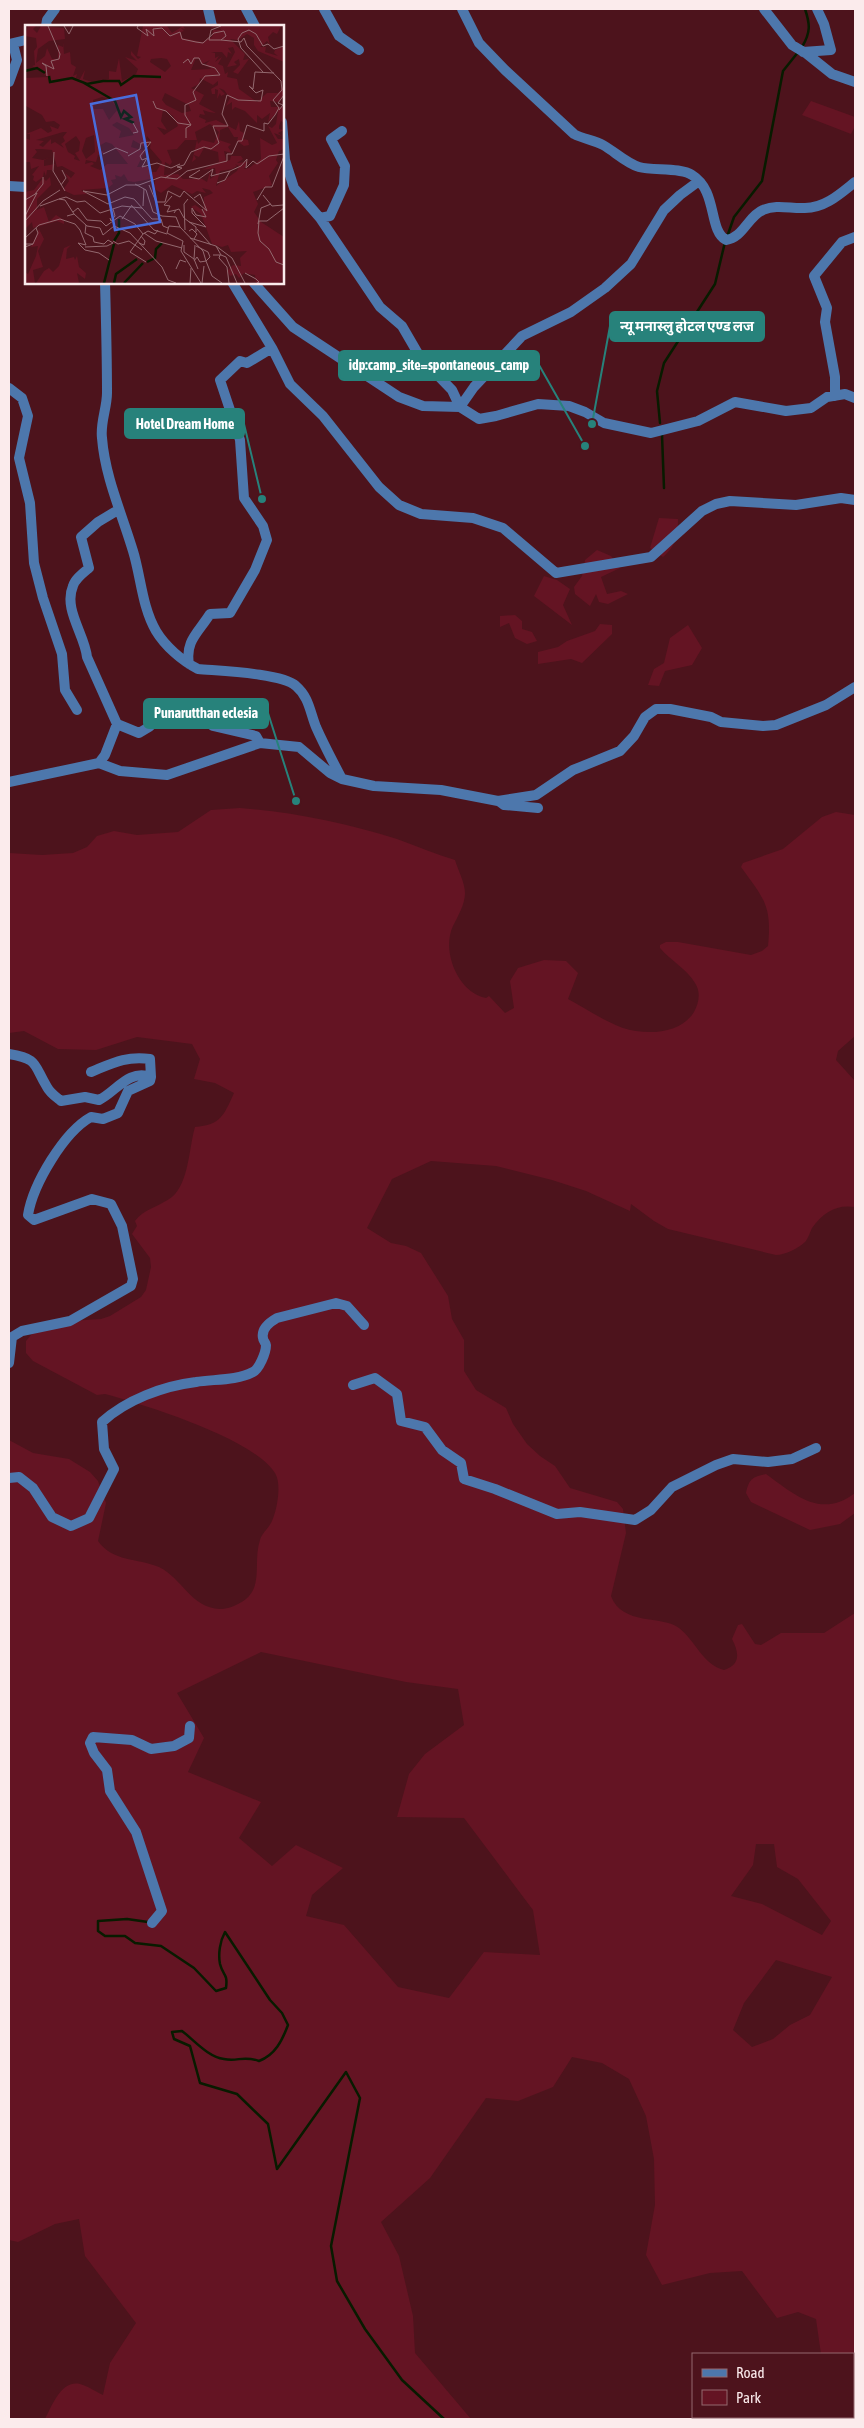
<svg xmlns="http://www.w3.org/2000/svg" width="864" height="2428" font-family="'Asap Condensed','Noto Sans Devanagari',sans-serif">
	<style>
		.green { fill: #641423; fill-rule: evenodd }
		.lines { fill: none; stroke-linecap: round; stroke-linejoin: round }
		.stream { stroke: #081b00; stroke-width: 2.5 }
		.minor { stroke: #4d77ac; stroke-width: 10 }
		.inset-river { fill: none; stroke: #081b00; stroke-width: 2.5 }
		.inset-road { fill: none; stroke: #93696f; stroke-width: 1 }
		.view { fill: #496ddc; fill-opacity: 0.15; stroke: #496ddc; stroke-width: 2.5 }
		.inset-edge { fill: none; stroke: #fbebec; stroke-width: 2.5 }
		.leader { fill: none; stroke: #27827b; stroke-width: 2 }
		.callout-dot { fill: #27827b; stroke: #4d131c; stroke-width: 2 }
		.callout { fill: #27827b; stroke: #27827b; stroke-width: 2 }
		.callout-label { font-size: 14px; text-anchor: middle; font-weight: bold; fill: #fff }
	</style>
	<rect width="100%" height="100%" fill="#4d131c"/>
	<path class="green" d="M811,101L855,117V126L851,134L802,115Z
		M659,518L678,519C678,535 676,546 663,557L650,548Z
		M597,550L611,556L620,568L601,577L607,594L621,591L628,594L608,604L599,602L596,594L590,606L575,594L574,587L582,576L585,560Z
		M544,576L557,580L570,589L563,605L572,625L534,596Z
		M515,615L522,621V629L532,632L537,641L527,644L515,638L509,623L500,627V616Z
		M600,624L612,625V634L582,663L571,659L538,664V652L558,647L567,641L595,631Z
		M688,625L702,648L692,665L665,671L659,686L648,685L654,669L664,663L670,638Z
		M240,808C293,812 347,823 397,839C417,846 435,854 455,860C458,870 465,883 465,893C465,904 458,916 453,926C441,951 458,993 486,998L489,996L505,1013L514,1008L510,981L518,968L544,960L566,961L578,973L568,999C585,1008 604,1021 623,1028C645,1035 680,1035 694,1012C699,1003 701,992 695,983C687,969 671,961 660,948V945L666,942H678L751,955L762,951L768,946C772,905 764,899 741,867L743,863L783,849L822,817L836,812L855,815V1036L838,1051L836,1060L855,1081V1207C837,1204 823,1212 812,1228C810,1232 808,1239 805,1242C799,1248 785,1255 776,1255L668,1229L654,1221L631,1204L630,1211L586,1191L552,1180L496,1166L431,1161L392,1179L367,1228L391,1243L406,1246L421,1253L448,1296L452,1319L464,1340V1371L476,1390L506,1408L513,1424L527,1444L540,1456L555,1466L570,1488L617,1502L623,1509L626,1533L611,1596C622,1626 662,1615 679,1628C695,1640 703,1665 724,1670C741,1665 739,1652 732,1639L738,1625L742,1624L755,1644L761,1645L781,1633H824L855,1613V2419H827V2417H853V2354H821L816,2319L798,2312L777,2318L742,2271L710,2273L662,2285L646,2255L655,2205L654,2159L646,2116L629,2079L602,2063L572,2057L553,2087L518,2101L486,2098L430,2178L381,2222L399,2256L413,2316L415,2353L471,2419H45C52,2406 61,2380 80,2384C88,2386 96,2392 103,2395L110,2363L136,2323L85,2256L79,2219L55,2224L18,2242L9,2240V1440L33,1453L69,1459L90,1472L98,1481L106,1503L98,1541C113,1562 137,1558 159,1567C182,1578 191,1608 220,1609C225,1609 233,1607 238,1604C266,1591 252,1564 260,1540C262,1533 269,1528 272,1521C277,1510 282,1484 275,1473C253,1438 145,1405 105,1394L97,1395L33,1361L26,1353V1341L36,1329L70,1321L101,1319L110,1316L141,1297L146,1290L151,1267L150,1258L132,1234L137,1226L135,1221C143,1209 161,1206 172,1197C189,1183 189,1147 195,1127C221,1125 224,1115 234,1093L215,1083L194,1079L200,1059L192,1044L137,1037L96,1050L58,1049L24,1031L9,1033V853L42,855L73,853L87,847L97,836L114,831L137,835L178,832L211,810ZM261,1652L406,1682L458,1689L464,1725L425,1754L409,1774L397,1817L464,1818L533,1910L540,1955L484,1952L449,1998L398,1987L344,1925L306,1916L312,1895L343,1868L296,1845L272,1866L239,1838L261,1802L188,1772L204,1738L177,1693ZM756,1844H774L777,1867L798,1879L831,1921L822,1935L762,1904L731,1896L753,1865ZM776,1960L832,1977L810,2015L790,2025L773,2039L752,2047L733,2030L744,2003Z
		M766,1474C795,1495 821,1519 855,1493V1513L840,1524L810,1530L751,1502L746,1493C749,1479 752,1477 766,1474Z"/>
	<g class="lines">
		<path class="stream" d="M802,47C811,32 810,24 805,9
			M727,237L734,217L762,181L783,71L799,51
			M660,423L657,391L664,363L715,284L725,242
			M662,435L664,488
			M148,1922L127,1919L98,1921V1931L105,1936H125L135,1943L161,1946L194,1968L216,1991L226,1988C228,1973 223,1976 220,1964C218,1954 220,1941 225,1932L270,2000L282,2013L288,2025C282,2041 275,2055 259,2061C243,2055 238,2062 224,2059C208,2057 194,2040 182,2031L172,2032L174,2039L190,2046L200,2083L237,2094L268,2124L277,2169L346,2072L360,2098L331,2246L337,2281L365,2329L402,2380L444,2419"/>
		<path class="minor" d="M208,9L212,26
			M246,9L255,26
			M324,9L339,36L359,50
			M462,9L479,43L505,70L574,134C583,139 594,140 603,145C614,151 626,163 639,167C653,171 680,167 692,175C718,191 708,230 726,240C743,238 748,216 763,210C777,204 791,209 805,208C825,208 840,194 855,182
			M764,9L792,45L807,54L832,74L855,82
			M46,26L47,20L55,9
			M9,44L26,40
			M803,52L831,50L824,24L817,9
			M9,82L17,60L13,44
			M282,122L285,160L294,188L320,218L380,307L402,326L420,357L452,390L460,407
			M9,186L26,187
			M320,218L330,216L344,185L345,166L331,139L342,131
			M105,282C106,319 107,356 107,393C107,408 100,423 102,438C105,477 122,514 133,551C141,577 142,607 156,631C165,646 182,661 198,669C219,671 282,673 296,686C309,697 310,712 316,727C324,745 333,762 342,779
			M232,282L272,348L290,384L323,416L379,487L399,505L421,514L473,518L503,528L556,573L651,557L702,511L716,504L730,501L796,505L841,498L855,500
			M253,282L293,327L399,397L423,406L460,407L479,419L496,416L538,404L569,406L585,412L604,423L651,433L698,421L735,402L786,411L811,408L827,397L845,394L855,398
			M9,388L22,398L28,416L19,458L30,503L34,563L43,598L62,654L65,690L77,710
			M835,396V377L825,322L827,308L814,276L842,242L855,237
			M460,407L474,387L522,336L571,312L605,288L631,264L664,210L680,195L699,181
			M189,664C185,641 198,633 210,614L230,613L255,570L267,540L263,526L244,498L240,440L220,380L240,361L247,363L272,348
			M117,724L139,733L149,727L173,705L195,713L213,726L256,736L260,743
			M99,763L105,755L117,724L87,657C85,635 63,609 73,586C75,579 83,573 89,568L81,537L98,522L118,510
			M9,782L99,763L120,771L167,775L260,743L299,747L330,773L342,779L374,786L441,790L498,801L536,795L573,770L620,751L634,736L645,717L656,709H670L711,717L721,722L763,726L776,725L826,705L855,687
			M500,802L504,805L538,808
			M9,1054C39,1059 33,1064 47,1087C50,1093 56,1097 61,1101L85,1097L99,1100C117,1091 128,1069 151,1077L150,1081L128,1091L118,1113L103,1119L91,1117C64,1132 33,1184 28,1215L34,1220L92,1199L111,1204L122,1226L133,1279L131,1286L70,1321L22,1331L12,1337L9,1363
			M91,1072C113,1063 125,1056 150,1059L151,1077
			M353,1385L375,1378L397,1394L401,1421L425,1427L442,1450L461,1463L464,1479L495,1489L557,1514L580,1512L635,1520L651,1510L672,1487L716,1465L733,1459L768,1462L792,1459L816,1448
			M9,1478L19,1477L33,1488L52,1517L71,1526L89,1518L114,1469L104,1449L102,1422C126,1400 163,1386 196,1382C213,1379 236,1381 253,1372C259,1369 266,1353 266,1345C266,1343 263,1341 263,1338C261,1329 270,1322 277,1318L336,1303L347,1306L364,1325
			M152,1923L162,1911L136,1832L110,1791L107,1770L94,1753L90,1743L93,1737L132,1740L151,1749L174,1746L189,1738L190,1726"/>
	</g>
	<g transform="translate(25 25)">
		<rect width="259" height="259" fill="#4d131c"/>
		<path d="M3,1H11L8,4L12,8L16,1L39,3L40,14L24,16L13,24L11,38L20,31L22,23L27,34H33V20L38,22V17L39,29L45,27L46,39L51,42L48,51L52,49L51,53L55,54L60,45L58,54L67,57L84,54V46L91,47L94,33L97,56L111,49L113,44L100,32L112,36L106,30V26L113,34L116,32L112,31L118,1H142L147,8L158,1L160,4L156,3L159,6L156,7L157,13L177,17L187,12L188,5H196L194,1L186,3L188,1H256L252,9L248,7L243,12L245,20L242,16L235,22H241L240,27L253,31L249,28L250,25L259,21V37L233,26L229,20V13L222,9L213,15L205,14L220,29L218,35L224,34L213,49L208,47L215,40L214,34L209,37L212,40L202,42L210,27L208,22L203,23L207,29L203,27L202,33L197,27H186L190,28V33L194,31L190,37L197,32L193,39L198,41L200,49L203,47L202,52L212,54L214,64L232,77L242,68H253L259,60V70L253,77L245,76L246,82H259V98L256,96L254,101V104L259,105L253,108L257,111L249,108L253,114H259V124L254,126L251,135L253,138L244,151L247,160L228,167L233,179L229,187L236,197L259,212L258,255L254,258H231L230,250L219,248L214,253L211,249L205,251L202,246L208,240L216,241L215,233L222,226L206,227L203,220L197,222L187,219L176,189L166,182L170,180L179,186V172L188,168L185,165L177,163L181,168L172,166L167,169L147,160L136,168L128,163L131,153L109,157L103,156L99,149L96,152L90,150L91,154L86,155L88,159L83,163L56,165L62,169L49,170L38,165L44,156L40,148L46,153L50,148L37,141L32,142L27,125L17,124H10L12,127L7,133L18,135L26,132L19,135V141L30,139L27,145H22L21,151L19,146L18,152L11,157L8,155L9,151L7,150L14,141L6,144L5,137H0V113L5,115V109H1L16,103L23,108L27,106L25,101L33,104L35,100L29,96L21,97L17,90L1,81L0,53L23,52L12,44L0,47L10,43L7,41L10,40L9,26L12,22L11,13L0,11ZM136,33L142,34L146,41L140,47L125,37L126,34ZM171,33L175,34L177,39L185,35L181,39L186,44L166,45ZM175,53L188,60L193,56V60L186,64L187,69H190V64L193,65L192,74L195,68L196,71L200,69L194,63L199,65L205,73L201,81L207,77V85L210,82L220,86L232,98V90L237,94L245,88L243,97L253,86L251,99L247,103L243,101L252,118L247,120L235,113L236,134L224,143L219,144L223,137L212,138L218,134L216,131H206L205,135L201,136L199,126L207,128L203,122L206,119L194,115L195,105L203,102L209,112H213L212,116L219,121L224,120L223,115L218,114L219,108L215,106L214,96L211,105L191,95L180,98L181,95L174,92L175,89L180,90L178,85L184,87L191,88L174,79L179,70L166,63L174,59ZM140,68L164,80L166,86L157,88L141,80L137,75ZM77,72L85,74L93,84L84,95L78,84H69L68,75ZM138,85L148,91L153,101L139,110L132,102L142,105L136,96ZM92,97L104,103L109,110L94,113L96,106L87,100ZM185,99L194,107L189,118L177,115L173,119L170,107ZM38,107H42L38,112L40,116L36,119L39,123L30,117L26,119V114L18,122L14,120L19,116L11,115ZM69,110L70,127L61,134L57,126L61,113ZM51,111L55,117L54,126L50,128L55,136L49,134L50,131L43,127L40,119ZM122,111L126,116L125,123L137,137L131,147H127L126,142H112L120,126L106,122L108,115L120,122L125,118L121,114ZM160,115H172L167,137L171,134L169,130L174,132L179,123L193,127L194,137L177,145L190,143L191,150L185,154V147L182,157L177,154H158L153,149L139,150L140,137L145,140L147,137L142,125L152,124ZM81,117L87,119L103,139H82L75,145L65,141L69,139L67,137L60,139L61,135L71,137L73,130L80,127L75,126L74,121ZM210,139L214,141L212,146L191,161L195,146L207,144L212,141ZM25,152L26,160L12,174V185L19,182L24,197L31,190L39,195V199L32,196L8,203L7,197L0,204V167L9,165L18,153L21,156ZM14,204L19,214L13,226L18,242L8,245L10,258H0V247L3,249L11,231L13,221L6,222ZM46,220L42,224L41,234L49,232L50,235L52,231L54,242L61,248L60,254L52,248L54,258H11L19,246L24,243L28,247L34,241L39,223Z" fill="#641423" fill-rule="evenodd"/>
		<path class="inset-river" d="M0,46L12,43L20,48M24,51L25,57L47,53L62,59L78,56H94L96,60L109,51L136,52M59,58L90,76L96,92L99,86L106,92L100,94L109,98M89,216L94,208V194M122,237L130,233L131,224L137,218M79,258L89,219M89,258L91,249L112,234M99,258L118,238"/>
		<path class="inset-road" d="M39,1L44,9L48,1M113,1L112,3L123,11L121,4L129,11L128,4L137,3L145,11L155,7L157,14L171,17L178,18L189,8L199,6L201,11L196,15L216,17L219,13L222,21L256,56L257,65L248,75L254,83L250,90L243,99L239,98V106L222,100L217,116H213L207,129H202V136L162,146L152,154L136,152L114,160H101L82,170L58,166L83,179L100,172L109,174L127,194H136L138,201L143,203M196,15H184L186,5L196,1M158,38L163,34L166,39L169,33H174L177,39L190,43L195,50L180,51L168,67L171,75L160,80V90L166,100L161,103V113M238,47L216,23L213,14L217,8L224,5L231,9L238,21L243,19L249,24L259,21M22,51L21,41L17,38L29,44L26,36L34,34L35,29L23,1M128,76L131,83L141,86L153,98L166,100M254,85L258,80L253,78L259,70M108,98L113,107L108,108M126,117L115,131L117,135L122,133L117,142L132,138L146,143L155,139M29,127L28,146L40,166M78,129L91,123L103,128M103,131L115,124L116,118L126,117M175,145L164,152L174,154L188,144L186,151L205,146L200,155L192,158M205,146L216,141L222,134L221,143L228,136L232,139L244,131L259,129M140,153L157,143L152,142L159,140L166,127L179,122L186,124L194,118L188,101H203L197,89L202,70L213,75L236,76L238,65L231,68L224,61L228,64L230,47L249,48M110,159L121,165L128,187L137,191L151,192L155,202L178,226L181,236M36,160L41,153L37,145M124,160L131,177H140L143,166L155,172L159,166L182,186L175,169L169,173M10,169L18,159V152M238,170L247,181L258,180M147,171L139,180L145,181L142,187L151,185L149,188M0,175L12,168L0,191M232,175L240,162H247L259,131M15,181L34,174M107,181L129,205L142,209M118,181L119,164M259,183L242,196H234L233,208L235,216L244,224L251,237L259,240M151,185L154,184L159,193L171,202V207M48,187L53,183L62,195L76,196L81,201L95,191L110,199L118,209M49,189L62,201L75,203L78,210L89,201L105,208L137,242L143,255L151,258M42,191L49,189L40,175L34,174L41,172L52,177L60,176L75,188L97,181L117,183M85,193L86,196L90,191L88,184M35,194L50,199L55,205L61,220L53,218L60,225L74,228L84,235M97,194L107,180M0,196L18,176L35,165M164,197L181,202L167,188V183L171,190L181,192L177,184M233,199L236,183L246,179M155,202L144,201L142,208L158,216L156,226L176,258M172,204L186,220M160,205L159,179L163,174M164,206L167,204L172,209L169,214M119,208L131,216L157,223M0,213L14,200L35,194M165,213L191,221L196,230H188M88,216L93,219L104,216L117,225M114,218L119,220L120,216L116,211M0,219H8L0,222M8,219L13,208L11,203M159,220V227L169,234M170,220L169,234L173,244M171,221L183,227L185,232L181,236M191,221L207,233L220,258M60,222L82,221L88,218L83,215L79,219L69,217L68,212L60,208L61,200M195,230L194,233L202,242L204,258M196,230L201,232L212,258M169,236L172,232L175,237L181,236M181,236L187,251L197,258M121,237L105,227L118,209L123,206L130,209L133,205M151,244L155,235L161,237M220,248L231,254L234,257L232,258M165,258L166,243M177,258L179,241"/>
		<path class="view" d="M111,70L135,197L90,205L66,79Z"/>
		<rect width="259" height="259" class="inset-edge"/>
	</g>
	<path class="leader" d="M592 424L610 326M585 446L539 365M262 499L244 424M296 801L268 713"/>
	<g class="callout-dot">
		<circle cx="592" cy="424" r="5"/>
		<circle cx="585" cy="446" r="5"/>
		<circle cx="262" cy="499" r="5"/>
		<circle cx="296" cy="801" r="5"/>
	</g>
	<g class="callout">
		<rect x="610" y="312" width="154" height="29" rx="5"/>
		<rect x="339" y="351" width="200" height="29" rx="5"/>
		<rect x="125" y="409" width="119" height="29" rx="5"/>
		<rect x="144" y="699" width="124" height="29" rx="5"/>
	</g>
	<g class="callout-label">
		<text x="687" y="331">न्यू मनास्लु होटल एण्ड लज</text>
		<text x="439" y="370">idp:camp_site=spontaneous_camp</text>
		<text x="185" y="429">Hotel Dream Home</text>
		<text x="206" y="718">Punarutthan eclesia</text>
	</g>
	<rect width="864" height="2428" fill="none" stroke="#fbebec" stroke-width="20"/>
	<rect x="692" y="2353" width="162" height="65" fill="#4d131c" stroke="#93696f"/>
	<rect x="702" y="2369" width="25" height="8" fill="#4d77ac" stroke="#93696f"/>
	<text x="736" y="2378" font-size="15" fill="#fbebec">Road</text>
	<rect x="702" y="2390" width="25" height="15" fill="#641423" stroke="#93696f"/>
	<text x="736" y="2403" font-size="15" fill="#fbebec">Park</text>
</svg>
